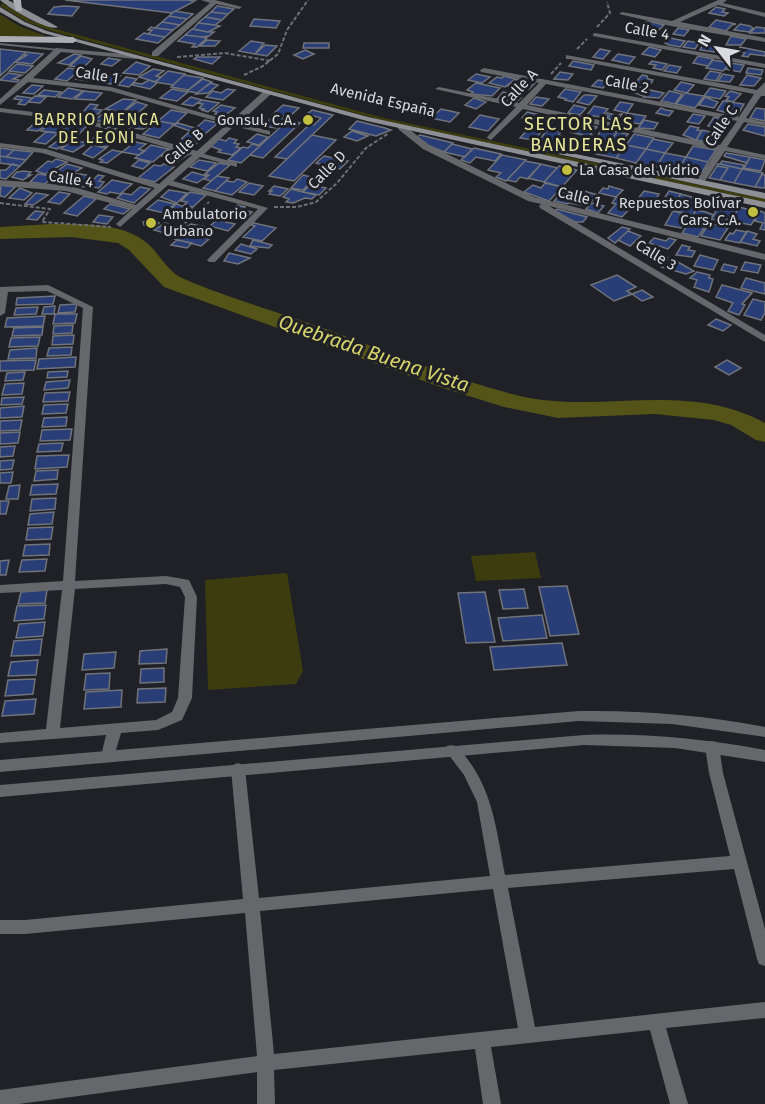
<svg xmlns="http://www.w3.org/2000/svg" width="765" height="1104" font-family="'Fira Sans',sans-serif">
	<style>
		.green { fill: #3d3c0f }
		.lines { fill: none; stroke-linecap: round; stroke-linejoin: round }
		.river { fill: #545318; fill-rule: evenodd }
		.building { fill: #293e76; stroke: #70737a; stroke-width: 1.5 }
		.path { stroke: #6d6f74; stroke-width: 2; stroke-dasharray: 4 2; stroke-linecap: butt }
		.service { fill: #66676a; fill-rule: evenodd }
		.minor { fill: #66676a; fill-rule: evenodd }
		.tertiary { fill: #66676a; fill-rule: evenodd }
		.secondary { fill: #8d8f94; fill-rule: evenodd }
		.primary { fill: #acaeb4; fill-rule: evenodd }
		.poi-dot { fill: #c1be40; stroke: #1f2127; stroke-width: 2 }
		.labels { text-anchor: middle; stroke-width: 6; stroke-linejoin: round; paint-order: stroke }
		.far-street-label { font-size: 15px; fill: #d9dbde; stroke: #1f2127 }
		.far-poi-label { font-size: 15px; fill: #d9dbde; stroke: #1f2127; text-anchor: end }
		.far-neighbourhood-label { font-size: 16px; letter-spacing: 1.5px; fill: #e8e798; stroke: #1f2127 }
		.far-quarter-label { font-size: 18px; letter-spacing: 1.5px; fill: #e8e798; stroke: #1f2127 }
		.water-label { font-size: 20px; font-style: italic; fill: #d6d36a; stroke: #1f2127 }
	</style>
	<rect width="100%" height="100%" fill="#1f2127"/>
	<path class="green" d="M2,3L32,21L52,28L384,118L765,199V202L381,120L48,30L27,22L0,6Z
		M0,14L19,26L46,36L0,38Z
		M535,552L541,578L476,581L471,556Z
		M287,573L303,671L296,684L208,690L205,580Z"/>
	<g class="lines">
		<path class="river" d="M51,224C80,224 123,222 147,243C159,253 167,271 182,278C225,297 278,312 323,328C386,351 450,378 516,395C598,416 684,379 765,423V442L756,440L731,425L714,420L655,414L558,418L504,407L443,388L164,287L129,250L118,243L71,237L0,239V227Z"/>
	</g>
	<path class="building" d="M65,0H188L195,1L172,13Z
		M65,6L79,7L72,16L48,14L54,7Z
		M217,6L234,9L228,14L211,12Z
		M716,7L725,9L722,12L728,13L724,16L709,13Z
		M175,11L193,14L187,19L169,16Z
		M211,12L228,14L222,20L205,17Z
		M169,16L187,19L180,25L162,22Z
		M205,17L222,20L215,25L198,23Z
		M254,19L280,21L276,28L250,26Z
		M716,20L736,24L732,25L726,31L709,27Z
		M162,22L180,25L173,30L155,28Z
		M646,22H652L664,25L658,31L641,28Z
		M198,23L215,25L220,26L208,32L193,29Z
		M740,24L750,26L753,28L749,32L734,30Z
		M151,27L155,28L173,30L165,37L148,34L152,30H148Z
		M756,27L765,28V33H750Z
		M678,28L689,30L684,36L673,34Z
		M192,29L208,32H214L209,36L202,37L185,35Z
		M144,33L148,34L165,37L158,43L136,39Z
		M185,35L202,37L207,38L197,47H192L195,44L178,41Z
		M731,36L746,39L741,45H726Z
		M670,38L685,41L680,47L669,45L665,43Z
		M207,40L220,41L215,46H200Z
		M251,41L264,43L255,54L239,51Z
		M688,41L699,43L695,49L683,47Z
		M304,43H329V48H303Z
		M703,44L717,46L714,52L700,50Z
		M265,45L277,46L267,56L255,54Z
		M649,47L661,50L655,57L642,54Z
		M740,47L765,52V56L750,54L748,57L742,56L745,53L738,51Z
		M0,49L26,52L0,76Z
		M600,49L610,51L603,59L593,57Z
		M305,50L314,54L303,59L294,55Z
		M26,52L43,54L32,64L15,62L27,55H23Z
		M74,54L81,55L69,65L58,63Z
		M618,54L635,57L629,64L612,60Z
		M81,56L92,59L83,68L70,66Z
		M698,56L713,59L708,66L693,63Z
		M197,57H220L212,64L194,59Z
		M108,58L120,60L112,66L101,64Z
		M713,60L730,63L723,71L706,68Z
		M573,61L594,65L591,70L569,66Z
		M652,61L667,64L662,70L653,68L656,65L649,64Z
		M136,62L150,66L139,75L123,73Z
		M730,63L744,65L740,72L725,69Z
		M17,64L33,66L25,73L9,71Z
		M669,65L681,67L677,73L664,71Z
		M68,68L80,70L67,81L55,79Z
		M748,68L763,70L761,75L746,73Z
		M153,69L164,71L156,76L161,77L156,82L139,77Z
		M168,71L185,74L173,85L155,82Z
		M710,71L721,73L716,81L704,79Z
		M85,72L97,73L88,81L76,79Z
		M560,72L573,74L568,80L554,79Z
		M8,73L22,75L13,79L19,80L17,82L0,80Z
		M105,74L120,76L111,84L97,81Z
		M476,74L490,77L482,83L468,80Z
		M723,74L734,76L730,82L718,81Z
		M184,75L203,78L188,90L171,87Z
		M642,75L647,76L648,79L653,80L650,85L636,82Z
		M747,75L761,78L754,86L740,85Z
		M504,76L515,79L505,87L489,83L497,77L502,78Z
		M126,77L137,79L129,87L118,85Z
		M203,79L212,82L197,93L187,91Z
		M517,79L535,83L529,89L508,86Z
		M149,80L157,83L150,89L132,85L135,83L142,84Z
		M598,80L609,82L603,88L592,86Z
		M681,82L694,85L687,93L674,90Z
		M210,83L218,85L208,93L196,94Z
		M476,83L500,88L492,96L471,94L473,92L467,90Z
		M32,85L43,86L34,94L23,93Z
		M634,86L649,89L643,96L630,91Z
		M68,88L83,91L72,99L58,97Z
		M710,88L726,91L720,99L704,96Z
		M172,89L188,92L177,101L160,98Z
		M227,89L235,90L223,100L206,97L213,91L221,93Z
		M565,89L581,92L573,102L565,100L566,99L558,97Z
		M44,90L61,92L55,97L38,95Z
		M650,90L664,93L659,98L644,97Z
		M84,91L102,93L95,100L75,99Z
		M669,91L682,94L675,104L661,101Z
		M730,91L741,94L733,102L726,100L729,97L725,96Z
		M503,92L514,94L512,96L521,98L516,102L497,99Z
		M685,93L704,96L695,108L676,104Z
		M584,95H590L597,96L589,105L577,102Z
		M17,96L32,98L25,105L18,104L22,100L14,99Z
		M35,96L46,97L40,103L28,102Z
		M191,97L202,100L193,106L182,104Z
		M536,97L549,99L542,106L530,104Z
		M705,97L718,102L714,108L699,105Z
		M474,98L486,102L476,109L465,105Z
		M123,99L136,100L123,112L105,109Z
		M202,100L219,103L208,112L202,110L204,109L199,108L203,104L197,103Z
		M723,101L744,104L737,116L717,110Z
		M137,102L147,105L138,113L126,110Z
		M620,102L633,104L627,113L614,110Z
		M90,104L98,105L94,109L102,110L98,114L82,113Z
		M221,105L235,108L224,116L215,114L217,112L213,111Z
		M283,105L299,108L289,117L273,114Z
		M574,105L586,108L580,115L568,113Z
		M422,106L431,108L426,113L431,114L427,117L414,114Z
		M594,106L608,109L601,117L587,115Z
		M661,108L666,110L673,111L669,116L656,113Z
		M756,108L765,109V121L750,118Z
		M441,109L459,113L450,122L431,118Z
		M107,110L123,112L109,124L95,120Z
		M171,110L187,113L175,124L158,121Z
		M312,110L333,115L287,159L275,157L310,124L314,125L321,118L307,114Z
		M527,112L540,115L533,123L522,118Z
		M607,113L616,115L622,114L616,122L607,118L609,116H605Z
		M627,113L646,116L640,124L628,122L625,125L618,124Z
		M693,114L705,116L699,124L687,122Z
		M480,115L499,119L488,131L469,127Z
		M273,116L286,119L276,128L263,126Z
		M542,116L549,117L554,119L548,126L535,124Z
		M714,117L727,120L724,124L729,126L727,129L708,126Z
		M138,119L156,122L143,129L129,128Z
		M205,120L218,123L205,134L197,132L201,129L196,128Z
		M288,120L300,123L263,158L250,155Z
		M644,120L658,123L654,129L638,128Z
		M43,121L49,122L38,131L27,130L36,122Z
		M158,121L175,124L159,138L143,134Z
		M357,121L385,128L391,130L376,136L349,129Z
		M51,122L68,124L58,133L41,131Z
		M178,123L198,129L193,132L173,125Z
		M579,123L597,127L590,135L595,136L593,138L571,132Z
		M69,124L77,126L79,124L88,125L77,136L68,134L69,133L65,132L67,131L63,130Z
		M748,124L765,127V136L743,130Z
		M690,126L699,128L697,130L702,131L696,140L683,135Z
		M529,128L543,130L534,140L520,138Z
		M548,129L561,132L553,143L539,140Z
		M602,129L617,132L610,141L596,138Z
		M702,130L719,134L713,143L696,140Z
		M190,131L200,134L192,140L200,141L192,147L177,143Z
		M352,131L368,136L357,141L344,137Z
		M46,132L58,133L46,144L34,142Z
		M101,132L120,135L107,147L96,145L100,142L91,140Z
		M617,132L628,134L622,142L611,140Z
		M257,134L268,137L259,145L247,142Z
		M634,134L654,138L646,149L626,145Z
		M66,135L77,138L57,149L49,147Z
		M312,135L336,140L294,181L269,176Z
		M420,135L453,143L444,152L425,144L417,137Z
		M561,136L587,141L581,147L562,145L564,144L556,142Z
		M229,138L237,140L234,143L239,144L236,147L241,148L232,155L218,152L221,150L210,146L219,139L226,141Z
		M653,139L673,143L665,153L646,149Z
		M73,140L80,142H89L73,152L61,149Z
		M606,141L626,145L616,158L596,154Z
		M135,142L146,144L139,149L145,151L139,155L122,152Z
		M252,144L260,146L241,163L228,160L243,147L248,148Z
		M452,144L472,149L465,157L444,152Z
		M93,145L106,148L93,158L83,154Z
		M151,145L168,149L153,162L135,158Z
		M626,145L646,149L636,163L616,158Z
		M693,146L716,150L708,162L686,157Z
		M0,148L14,150L6,157L0,156Z
		M474,148L501,154L495,161L476,157L470,163L461,160Z
		M170,149L189,154L174,164L167,162L172,159L161,156Z
		M646,149L665,153L656,167L636,163Z
		M14,150L33,152L26,160L6,157Z
		M112,150L122,152L107,163L100,162L103,160L99,159Z
		M665,153L686,157L677,171L656,167Z
		M726,153L750,157L747,163L724,156Z
		M502,155L526,160L506,181L496,177L501,173L488,170Z
		M0,156L6,157L26,160L20,166L0,163Z
		M324,156L348,161L340,169L316,163Z
		M686,157L708,162L700,176L677,171Z
		M750,157L765,160L761,171L744,168Z
		M56,159L67,162L45,174L36,171L48,161L52,162Z
		M139,160L150,163L143,169L132,166Z
		M199,160L216,163L207,171L190,167Z
		M525,161L541,164L528,179L520,177L516,182L507,180Z
		M722,161L744,165L742,169L720,164Z
		M219,163L230,165L211,181L204,179L209,175L205,174Z
		M12,164L20,166L6,179L0,178V170H6Z
		M67,164L82,168L63,179L52,175Z
		M163,164L174,167L155,182L138,178L154,165L161,166Z
		M541,164L557,168L544,182L528,178Z
		M718,164H720L742,169L734,183L720,180L728,168L717,166Z
		M559,166L577,170L562,187L544,182Z
		M717,166L728,168L720,180L709,178Z
		M742,169L763,173L755,187L734,183Z
		M24,171L31,172L28,175H31L23,180L12,177L17,172Z
		M192,172L207,176L197,183L183,179Z
		M70,173L80,174L70,185L59,183Z
		M38,174L53,176L45,184L30,182Z
		M80,174L92,176L84,187L70,185Z
		M762,174L765,175V188L755,187Z
		M98,175L104,176L99,181L104,182L99,188L87,186Z
		M303,175L315,178L303,190L291,188Z
		M217,176L229,178L215,191L203,188Z
		M237,179L247,182L232,195L215,191L226,181L234,182Z
		M112,180L132,184L120,194L110,192L107,194L98,192Z
		M249,183L263,186L254,195L239,192Z
		M545,183L562,187L549,201L524,192L533,185L541,188Z
		M1,185L15,187L5,197L0,196Z
		M310,185L326,188L319,195L303,192Z
		M274,186L288,189L280,196L269,194L272,191H269Z
		M609,186L623,190L616,197L599,193L603,188L608,189Z
		M140,187L150,189L134,203L117,198L123,193L131,195Z
		M20,188L32,193L24,200L9,198Z
		M291,189L303,192L316,195L312,199L305,198L293,203L286,202L289,199L283,197Z
		M169,190L187,193L177,203L161,197Z
		M580,190L598,195L587,206L568,203Z
		M560,191L576,195L567,204L554,201L560,194H557Z
		M644,191L659,194L653,204L637,200Z
		M669,191L681,194L673,206L661,203Z
		M59,192L70,194L60,204L48,202Z
		M190,192L206,195L193,207L184,205L187,202L181,201Z
		M36,193L48,195L33,205L25,204Z
		M681,194L702,200L693,215L671,210Z
		M84,196L96,199L77,216L64,213Z
		M616,197L636,202L622,217L608,213L616,204L612,203Z
		M158,200L175,204L164,213L147,209Z
		M592,203L604,206L598,213L586,209Z
		M721,203L739,207L731,221L726,219L725,222L711,219Z
		M110,204L130,209L123,214L104,209Z
		M176,204L188,208L198,209L192,213L172,208Z
		M237,205L245,207L242,210L252,212L245,219L227,215Z
		M739,207L759,212L751,225L731,221Z
		M557,209L587,217L583,222H576L561,216L554,211Z
		M696,210L706,212L714,215L711,219L693,215Z
		M35,211L44,212L37,220L27,219Z
		M673,211L681,213L679,217L686,218L681,228L665,225Z
		M760,211L765,213V230L760,229L763,223L755,221Z
		M99,215L113,217L107,224L93,222Z
		M692,218L708,222L698,237L682,233Z
		M153,219L159,223L155,226L144,225L143,222Z
		M217,220L235,224L228,231L210,226Z
		M165,223L178,227L168,234L154,230Z
		M254,223L276,228L262,241L243,237L255,226L251,225Z
		M709,223L728,228L720,240L701,236Z
		M191,224L206,227L199,234L180,230Z
		M622,227L630,229L615,243L608,238Z
		M736,230L747,232L740,243L725,240L730,233L733,234Z
		M628,231L641,236L630,246L618,240Z
		M747,231L757,234L753,239L760,241L757,246L740,242Z
		M182,232L209,239L201,246L175,239Z
		M654,238L666,241L669,238L676,240L668,249L649,243Z
		M177,240L192,243L187,248L171,245Z
		M253,240L272,245L269,248L250,246Z
		M241,244L257,249L251,254L235,250Z
		M682,245L690,247L688,250L695,251L692,257L676,255Z
		M229,253L250,258L238,264L224,261Z
		M660,253L670,259L659,264L649,258Z
		M700,255L718,260L713,270L694,266Z
		M676,261L694,271L686,274L662,267Z
		M745,262L761,265L758,273L741,270Z
		M724,264L737,267L734,273L721,270Z
		M697,272L710,275L709,278L713,279L709,292L694,287L697,280L690,278Z
		M617,275L636,287L627,291L632,294L614,301L591,285Z
		M746,278L765,283V294L741,288Z
		M722,285L752,293L742,304L745,305L739,315L728,311L733,303L716,297Z
		M642,290L653,297L642,301L632,294Z
		M55,296L53,304L16,305L17,298Z
		M753,299L765,302V313L761,320L744,315Z
		M77,304L75,312L58,313L60,305Z
		M55,306L54,314H42L44,307Z
		M38,307L36,314L14,315L16,308Z
		M55,314H77L75,323L53,324Z
		M45,316L43,326L5,327L7,318Z
		M716,319L731,325L723,331L708,325Z
		M73,325L72,333L53,334L54,326Z
		M43,327L42,335L12,336L14,328Z
		M74,335L73,344L52,345L53,336Z
		M40,337L38,346L9,347L11,338Z
		M72,347L71,355L47,356L49,348Z
		M37,348L36,358L8,359L10,350Z
		M76,357L75,367L37,369L39,359Z
		M36,360L34,370L0,371V361Z
		M727,360L741,368L729,375L715,367Z
		M68,371L67,377L47,378L48,372Z
		M25,372L23,380L5,381L7,373Z
		M70,380L68,388L44,390L46,382Z
		M24,383L22,394L2,395L5,384Z
		M70,392L68,401L43,402L45,393Z
		M24,397L22,404L1,405L2,398Z
		M68,404L66,413L42,414L44,405Z
		M24,406L22,417L0,418V408Z
		M67,417L66,426L42,427L44,418Z
		M22,420L20,430L0,431V421Z
		M72,429L70,440L40,441L42,430Z
		M20,432L18,443L0,444V433Z
		M63,443L61,451L37,452L39,444Z
		M15,446L13,456L0,457V447Z
		M69,455L67,467L35,469L37,456Z
		M14,460L12,469L0,470V461Z
		M58,470L57,479L34,481L36,471Z
		M13,472L11,483H0V473Z
		M58,484L56,494L30,495L32,485Z
		M20,485L18,499H6L9,486Z
		M56,498L55,509L30,511L32,499Z
		M0,501H9L6,514H0Z
		M54,512L52,524L28,525L30,514Z
		M53,527L51,539L26,540L28,528Z
		M50,544L49,555L23,556L25,545Z
		M47,559L45,571L19,572L22,560Z
		M9,560L6,575H0V561Z
		M567,586L579,634L550,636L539,587Z
		M524,589L528,608L503,609L499,590Z
		M47,590L45,603L18,604L21,592Z
		M485,592L495,642L466,643L458,593Z
		M46,605L44,619L14,621L17,606Z
		M542,615L547,638L503,641L498,618Z
		M45,622L43,636L16,638L19,624Z
		M42,639L40,655L11,656L14,641Z
		M562,643L567,665L494,670L490,647Z
		M167,649L166,663L139,664L140,651Z
		M116,652L114,668L82,670L84,654Z
		M38,660L36,675L8,676L11,662Z
		M164,668V682L140,683L141,669Z
		M110,673L109,689L84,690L86,674Z
		M35,679L33,694L5,696L8,680Z
		M166,688L165,702L137,703L138,689Z
		M122,690L121,707L84,709L86,692Z
		M36,699L34,714L2,716L5,701Z"/>
	<g class="lines">
		<path class="path" d="M597,27L610,13L607,2
			M577,49L587,39
			M177,57L225,53L271,61
			M551,74L561,63
			M244,75L263,66L278,54L287,30L308,0
			M0,203L50,209L42,222L111,227
			M274,207H297L316,202L337,183L366,148L389,133
			M171,235L209,202"/>
		<path class="service" d="M0,43L59,49L61,50L59,51L0,45Z"/>
		<path class="minor" d="M201,0H215L242,7L239,9L216,4L158,56H152V52L210,3Z
			M718,0H727L723,3L765,13V17L718,5L680,22L765,38V42L671,26L619,14L622,12L672,21Z
			M595,33L765,64V68L593,36V34Z
			M56,48L136,55L140,57L136,59L61,52L33,78L111,87L231,121L264,91H270V95L239,123L270,131V135L234,126L204,154L237,163V167L200,157L173,181L268,208L215,262H209L207,260L258,209L168,185L120,227L116,224L132,209L66,191L0,186V180L67,185L136,205L155,188L42,153L0,147V143L46,149L159,184L192,155L81,122L0,112V108L82,118L197,151L227,124L110,91L28,82L0,105V99Z
			M566,55L757,90L765,82V96H761L746,118L765,122V126L744,122L727,147L765,155V159L725,151L703,184L700,185L696,182L717,150L523,109L491,140L487,138L488,136L516,107L435,89L439,87L519,103L539,83L481,72L480,70L484,68L739,117L754,94L569,59H566ZM546,84L737,121L720,145L527,105Z
			M398,125H404L429,145L534,197L765,254V260L549,206L765,335V342L540,208L539,206L541,204L528,201L423,149L398,129Z
			M48,285L93,307L75,581L166,576L189,580L197,597L192,698L182,720L158,730L121,733L113,760L108,762L103,760L101,756L106,735L0,743V733L46,729L62,590L0,593V585L63,581L83,308L47,291L8,292L5,313L0,316V287ZM166,584L180,587L185,597L178,698L172,712L156,720L60,728L75,589Z
			M712,741L717,742L719,746L723,773L765,929V966L759,964L757,959L734,869L508,888L535,1027L765,1002V1018L666,1028L688,1104H670L650,1030L491,1047L501,1104H483L475,1049L274,1070L275,1104H257V1072L19,1104H0V1090L257,1056L245,913L25,934H0V920H25L243,899L231,769L233,765L238,763L243,765L245,769L259,898L490,876L477,802L464,775L445,750L447,746C457,743 460,750 465,756C493,790 497,833 505,875L730,856L709,773L705,746L707,742ZM493,889L518,1028L274,1054L260,911Z"/>
		<path class="tertiary" d="M579,711C642,710 703,715 765,727V737L672,724L579,721L0,772V760Z
			M584,735C645,733 705,739 765,750V762L675,748L584,745L0,797V785Z"/>
		<path class="secondary" d="M0,0H8L58,27C48,32 9,8 0,0Z
			M0,7L25,22L47,31L368,117L765,202V208L367,121L43,33L21,24L0,12Z
			M532,145L765,193V199L535,149H532Z"/>
		<path class="primary" d="M13,0H21L22,11H16Z
			M0,36L73,37L77,40L73,43L0,42Z"/>
	</g>
	<g class="poi-dot">
		<circle cx="308" cy="120" r="6"/>
		<circle cx="567" cy="170" r="6"/>
		<circle cx="753" cy="212" r="6"/>
		<circle cx="151" cy="223" r="6"/>
	</g>
	<g class="labels">
		<g class="far-street-label">
			<text transform="translate(647 31) rotate(10)" y="5">Calle 4</text>
			<text transform="translate(97 75) rotate(9)" y="5">Calle 1</text>
			<text transform="translate(627 84) rotate(11)" y="5">Calle 2</text>
			<text transform="translate(519 88) rotate(-47)" y="5">Calle A</text>
			<text transform="translate(383 100) rotate(13)" y="5">Avenida España</text>
			<text transform="translate(721 126) rotate(-56)" y="5">Calle C</text>
			<text transform="translate(184 147) rotate(-41)" y="5">Calle B</text>
			<text transform="translate(327 170) rotate(-46)" y="5">Calle D</text>
			<text transform="translate(71 179) rotate(9)" y="5">Calle 4</text>
			<text transform="translate(579 197) rotate(14)" y="5">Calle 1</text>
			<text transform="translate(656 255) rotate(31)" y="5">Calle 3</text>
		</g>
		<g class="far-poi-label">
			<text x="296" y="125">Gonsul, C.A.</text>
			<text x="579" y="175" text-anchor="start">La Casa del Vidrio</text>
			<text x="741" y="208">Repuestos Bolívar<tspan x="741" dy="17">Cars, C.A.</tspan></text>
			<text x="163" y="219" text-anchor="start">Ambulatorio<tspan x="163" dy="17">Urbano</tspan></text>
		</g>
		<g class="far-neighbourhood-label">
			<text x="97" y="125">BARRIO MENCA<tspan x="97" dy="18">DE LEONI</tspan></text>
		</g>
		<g class="far-quarter-label">
			<text x="579" y="130">SECTOR LAS<tspan x="579" dy="21">BANDERAS</tspan></text>
		</g>
		<g class="water-label">
			<text transform="translate(374 353) rotate(19)" y="7">Quebrada Buena Vista</text>
		</g>
	</g>
	<g transform="translate(717 48) rotate(301)" stroke="#1f2127" stroke-width="4.5" paint-order="stroke">
	<path d="M0-4.5L10 22L0 15L-10 22Z" fill="#d9dbde"/>
	<text y="-9" font-size="16" font-weight="bold" text-anchor="middle" fill="#d9dbde">N</text>
	</g>
</svg>
